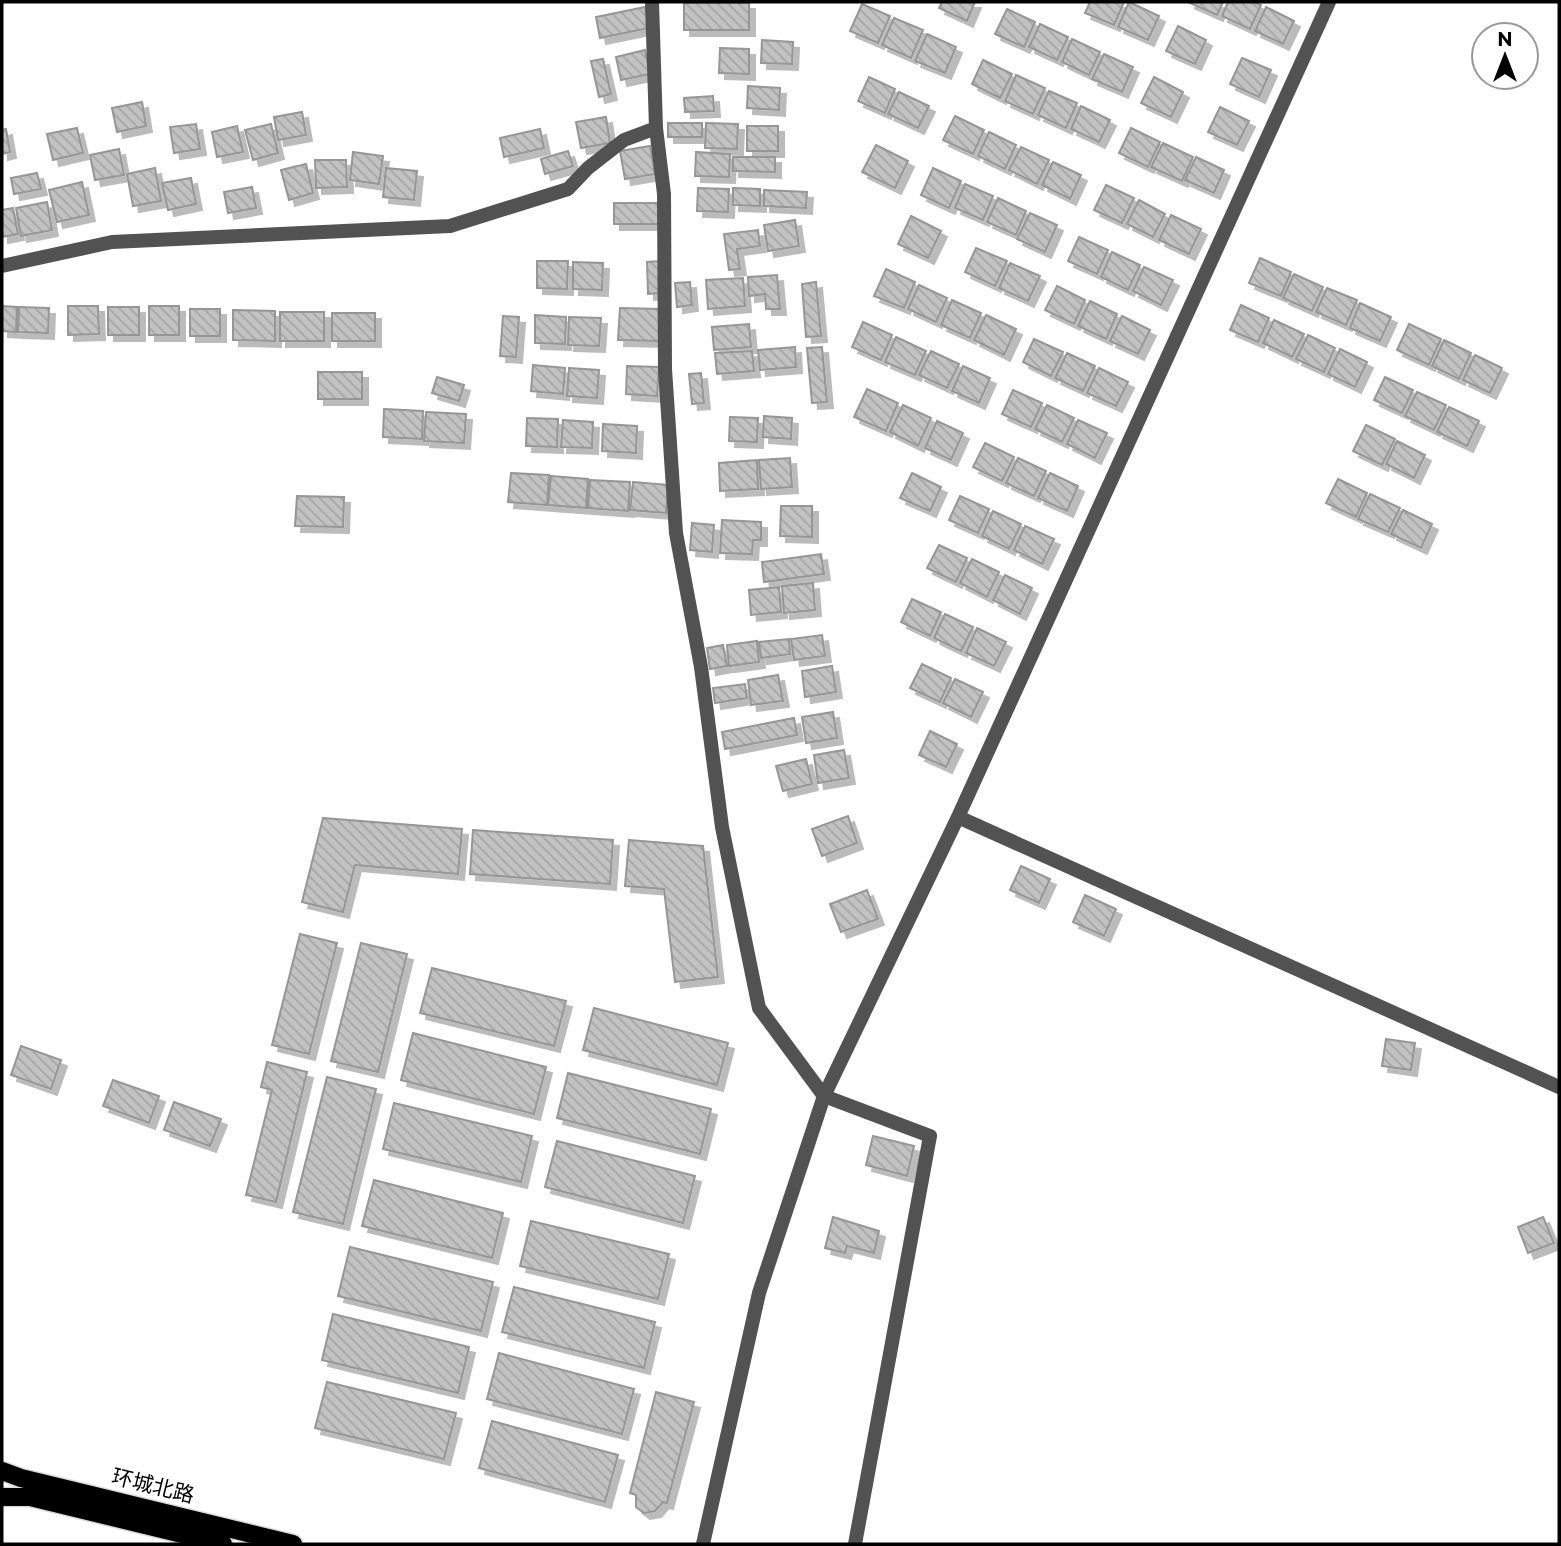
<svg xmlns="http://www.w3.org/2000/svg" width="1561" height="1546" font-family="Montserrat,'Noto Sans SC',sans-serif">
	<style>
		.building { fill: url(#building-back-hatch); stroke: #969696; stroke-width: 2; filter: url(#shadow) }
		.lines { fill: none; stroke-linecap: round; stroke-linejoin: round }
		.primary-casing { stroke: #dbdbdb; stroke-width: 21 }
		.minor { stroke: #525252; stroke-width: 14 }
		.tertiary { stroke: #525252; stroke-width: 14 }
		.primary { stroke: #000; stroke-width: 18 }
		.labels { text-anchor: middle; stroke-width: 5; stroke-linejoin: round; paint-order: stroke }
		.street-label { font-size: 21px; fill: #000; stroke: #fff }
	</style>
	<defs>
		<pattern id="building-back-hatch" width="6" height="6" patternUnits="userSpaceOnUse" patternTransform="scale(1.75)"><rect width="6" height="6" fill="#c2c2c2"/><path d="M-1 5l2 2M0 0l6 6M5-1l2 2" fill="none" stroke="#a5a5a5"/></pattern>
		<filter id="shadow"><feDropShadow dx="6" dy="6" stdDeviation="0" flood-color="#0004"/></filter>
	</defs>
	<rect width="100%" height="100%" fill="#fff"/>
	<path class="building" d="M942,2H975L967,21L939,8Z
		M1090,2H1124L1114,25L1085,13Z
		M1129,2L1159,16L1148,40L1118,27Z
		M1188,2H1223L1217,15Z
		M1228,2H1254L1261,5L1250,29L1222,16Z
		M684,3H749V30H684Z
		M862,4L890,16L878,43L850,31Z
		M645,7L649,28L600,38L596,17Z
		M1266,7L1294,21L1283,44L1255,31Z
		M1007,9L1035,22L1024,47L995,34Z
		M894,18L923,30L911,58L882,45Z
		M1040,24L1068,37L1057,60L1029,47Z
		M1178,26L1206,40L1195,64L1166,51Z
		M927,34L956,47L945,73L915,61Z
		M1072,39L1100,52L1089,75L1062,62Z
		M762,40L793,42L792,64L761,63Z
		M720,48L749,49V74L719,73Z
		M645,50L650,74L621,80L616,57Z
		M1104,54L1133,67L1122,92L1092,79Z
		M1242,58L1271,70L1259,97L1230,84Z
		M603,59L611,94L599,97L591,61Z
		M983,60L1012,74L1000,98L972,84Z
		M1016,75L1045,88L1033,114L1005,101Z
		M869,77L895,89L885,113L858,101Z
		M1154,77L1183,92L1171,117L1141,103Z
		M748,86L780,88L779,110L747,108Z
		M1049,91L1077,103L1066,128L1038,115Z
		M899,92L929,106L918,128L888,114Z
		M713,96L714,111L685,112L684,98Z
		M142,102L146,126L117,132L112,108Z
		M1081,106L1110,120L1099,142L1071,129Z
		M1220,107L1249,121L1237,145L1208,132Z
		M302,112L306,135L278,140L274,117Z
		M955,116L984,130L973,154L943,140Z
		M606,117L610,143L581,148L576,122Z
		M668,123H702V137H668Z
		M706,123L738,124L737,149L705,148Z
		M196,124L200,149L174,153L170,127Z
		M271,124L278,153L253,160L245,130Z
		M237,126L243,152L217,157L212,132Z
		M747,126H778V151H747Z
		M77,128L83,153L53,160L47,134Z
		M1131,128L1160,142L1148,167L1119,153Z
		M6,129L10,152L2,154V130Z
		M540,129L544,148L504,157L500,138Z
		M989,132L1016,145L1005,169L978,156Z
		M1163,143L1193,157L1182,181L1151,167Z
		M876,145L908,161L895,188L862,172Z
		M650,146L655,174L625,179L620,151Z
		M1021,147L1049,160L1037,184L1009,170Z
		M119,149L124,175L95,180L90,155Z
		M568,151L573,166L545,174L541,159Z
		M353,152L383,156L379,184L350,180Z
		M696,152L730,154L729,177L695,176Z
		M733,157H775V172L733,171Z
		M1196,157L1224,170L1214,193L1185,180Z
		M315,160H346L347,187L316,188Z
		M1053,162L1081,175L1070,199L1042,185Z
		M306,164L313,193L289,200L281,170Z
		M155,168L161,201L133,206L127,174Z
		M386,168L417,171L414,200L383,197Z
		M933,168L961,181L949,208L921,195Z
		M37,173L41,189L14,194L11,178Z
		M191,178L196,204L168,210L162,183Z
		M82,182L89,215L57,222L49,190Z
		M965,184L993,196L983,220L955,208Z
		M1106,185L1134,198L1122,223L1094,210Z
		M252,187L256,208L228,213L224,192Z
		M698,188L729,189L728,212L697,211Z
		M733,188L760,189V206L733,205Z
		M764,190L807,192L806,208L764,206Z
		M998,198L1026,211L1016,235L987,222Z
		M1139,200L1165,214L1153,237L1127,224Z
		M47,202L52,230L21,236L16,208Z
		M614,203H658V224H614Z
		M13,208L18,234L2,237V210Z
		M1030,213L1057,225L1045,252L1017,239Z
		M1171,215L1201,229L1189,254L1159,240Z
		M911,216L941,231L928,258L898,244Z
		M795,220L799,246L768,251L764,225Z
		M758,230L760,246L737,249L740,269L729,270L724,234Z
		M1079,237L1108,250L1097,274L1068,261Z
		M976,248L1007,261L995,286L965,272Z
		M1112,252L1140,265L1128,290L1101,277Z
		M1260,258L1291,272L1281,296L1249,283Z
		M537,261H568L567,289L537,288Z
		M660,261L661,293L648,294L647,262Z
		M573,262L603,263L602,290L573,289Z
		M1010,263L1040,276L1028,301L999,288Z
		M1144,267L1173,280L1161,305L1133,291Z
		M886,269L915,282L904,308L874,296Z
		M1294,274L1323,287L1312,311L1283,298Z
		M777,275L780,309H766L765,294L749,296L748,277Z
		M743,278L745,306L708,309L706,280Z
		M690,282L692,305L677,307L675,283Z
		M816,282L821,336L806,337L802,284Z
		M919,285L947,298L936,322L908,309Z
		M1057,286L1085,300L1074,324L1045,310Z
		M1327,288L1357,300L1346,325L1316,312Z
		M952,300L981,313L970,338L941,325Z
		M1090,301L1117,314L1106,339L1078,326Z
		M1360,303L1391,317L1380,341L1350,328Z
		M1241,305L1269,318L1258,342L1230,330Z
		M2,306L17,307L16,332L2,331Z
		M68,306H98L99,334L68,335Z
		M149,306H179V335H149Z
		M19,307L49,308L48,333L18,332Z
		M108,307H139V335H108Z
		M620,308L660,309L659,341L618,340Z
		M190,309H220V336H190Z
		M233,310L275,311V341L233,340Z
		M280,312H324V341H280Z
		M332,313H375V341H332Z
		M535,315L566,317L565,344L535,343Z
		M986,315L1016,329L1004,355L974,340Z
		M503,316L519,317L516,357L500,356Z
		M1122,316L1150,330L1138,354L1110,341Z
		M569,317L601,318L599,346L568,345Z
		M1274,320L1304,334L1292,357L1263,343Z
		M863,322L892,335L881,360L852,347Z
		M749,324L751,347L714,350L712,327Z
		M1409,324L1441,339L1429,365L1397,350Z
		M1308,335L1335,348L1324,372L1296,359Z
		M896,337L926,351L915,375L885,362Z
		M1034,339L1063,352L1051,376L1023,362Z
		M1444,340L1471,353L1459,379L1432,366Z
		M795,347L796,367L760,370L758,350Z
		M822,347L827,402L812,403L807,348Z
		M1340,349L1367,362L1355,387L1328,374Z
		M752,351L754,371L717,374L715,353Z
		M931,351L959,364L947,388L919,375Z
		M1067,353L1095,366L1083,391L1055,378Z
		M1475,355L1502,368L1490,393L1463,380Z
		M533,365L565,368L563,394L531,391Z
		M627,366L659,367L657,396L626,394Z
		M963,366L990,378L979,403L952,391Z
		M569,368L599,370L597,398L567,396Z
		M1099,368L1128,382L1116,406L1087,393Z
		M318,372H362V399H318Z
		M701,373L704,403L692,404L689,374Z
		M437,377L464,385L459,401L432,393Z
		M1385,377L1413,390L1402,413L1374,400Z
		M867,389L898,403L886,431L854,417Z
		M1013,390L1042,403L1031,427L1002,414Z
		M1417,392L1446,405L1434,430L1405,416Z
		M903,405L931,418L918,446L890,432Z
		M1047,405L1074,418L1062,442L1035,429Z
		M1449,407L1479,421L1467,446L1437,432Z
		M384,409L423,411L422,439L383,437Z
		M426,412L466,414L464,443L424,441Z
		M764,416L792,418L791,439L763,437Z
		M730,417L758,418L757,442L729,441Z
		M527,418L558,419L557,447L526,446Z
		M563,420L593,422L592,448L561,447Z
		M1078,420L1107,433L1095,458L1067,444Z
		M937,421L963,433L951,460L925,448Z
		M603,424L637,426L636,453L602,451Z
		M1366,425L1395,439L1382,465L1353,451Z
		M1397,441L1425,455L1414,478L1386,464Z
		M985,443L1014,457L1002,481L973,467Z
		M790,458L792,487L761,489L759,460Z
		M1018,458L1046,471L1034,496L1006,483Z
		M757,460L758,489L720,491L719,463Z
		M511,473L549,475L547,505L508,502Z
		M912,473L941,487L930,511L900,498Z
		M1050,473L1078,486L1067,511L1038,498Z
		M551,476L588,479L586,508L548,505Z
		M1338,479L1367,493L1356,517L1326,503Z
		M590,480L630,482L628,511L588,508Z
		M633,482L668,485L666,513L630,510Z
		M1370,494L1400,508L1388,532L1358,519Z
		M297,496L344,497L343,527L295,526Z
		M960,496L989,509L978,533L949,520Z
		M781,506H812V537L780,536Z
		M1403,510L1432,524L1421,548L1391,534Z
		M993,511L1021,524L1009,549L982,536Z
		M722,520L761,522V540H753L752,554L720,553Z
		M692,523L714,525L712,552L690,550Z
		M1025,526L1054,539L1042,564L1014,550Z
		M939,545L967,558L956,582L927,568Z
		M821,554L824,574L764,582L762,562Z
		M972,559L999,572L987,597L960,583Z
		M1005,575L1032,588L1020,614L993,600Z
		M813,583L815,610L784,613L782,586Z
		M779,587L781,612L751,615L749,590Z
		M912,599L941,612L930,636L901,622Z
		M945,614L973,627L961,651L934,638Z
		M977,628L1006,642L994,666L966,653Z
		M822,635L825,656L794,660L791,639Z
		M789,639L790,654L761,658L759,642Z
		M757,641L759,662L729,666L727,645Z
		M723,645L727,666L710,669L707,648Z
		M922,664L951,678L940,702L910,688Z
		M832,666L836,692L805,697L802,671Z
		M778,675L783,701L751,705L748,680Z
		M955,679L983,692L971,717L943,703Z
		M745,684L747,698L715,703L713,688Z
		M833,712L837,738L806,743L802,717Z
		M794,718L797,735L725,749L722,732Z
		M930,731L957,744L946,767L919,755Z
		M844,750L849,778L818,783L814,755Z
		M806,759L812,784L783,791L776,766Z
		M848,816L857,843L822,856L812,829Z
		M323,818L462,829L458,874L355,865L343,912L302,902Z
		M473,830L613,840L610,884L470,874Z
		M629,840L703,846L718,977L675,982L664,889L625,886Z
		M1021,866L1050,879L1039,903L1010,890Z
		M867,890L878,919L841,932L830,904Z
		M1085,895L1116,909L1104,936L1073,922Z
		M300,934L337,943L309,1054L272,1045Z
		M361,943L407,954L378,1072L331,1061Z
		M432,968L566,1001L554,1046L420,1013Z
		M594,1008L728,1043L717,1085L583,1050Z
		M413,1033L546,1067L534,1114L401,1080Z
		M1386,1039L1415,1043L1411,1070L1382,1066Z
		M21,1046L61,1060L51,1089L11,1075Z
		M267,1062L307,1072L276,1202L246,1195L272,1090L261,1087Z
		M568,1073L711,1109L700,1154L557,1118Z
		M327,1077L376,1089L343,1224L293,1212Z
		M113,1080L159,1096L149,1123L103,1106Z
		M174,1102L221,1119L210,1146L164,1130Z
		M394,1103L532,1136L521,1182L383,1149Z
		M873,1136L914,1146L907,1176L866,1165Z
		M557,1141L695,1176L683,1223L545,1187Z
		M374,1180L503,1213L492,1258L362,1226Z
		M833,1217L879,1231L874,1253L847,1246L845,1253L825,1248Z
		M1543,1217L1554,1243L1528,1253L1518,1227Z
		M531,1221L669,1254L658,1299L520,1266Z
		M350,1247L493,1282L481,1331L338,1296Z
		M514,1287L655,1322L644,1368L502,1332Z
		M333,1314L469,1347L458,1393L322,1360Z
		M499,1353L634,1389L622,1434L487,1399Z
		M327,1382L456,1413L444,1459L315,1428Z
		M656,1392L694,1402L667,1503L663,1502L655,1511L644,1513L636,1507V1495L630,1493Z
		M492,1421L618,1455L605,1502L479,1468Z"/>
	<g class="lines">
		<g class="primary-casing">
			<path id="primary" d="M2,1471L21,1478L293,1544
				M2,1497H30L223,1544"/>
		</g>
		<path class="minor" d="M652,2L656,128L664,194L665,369L676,533L701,667L722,827L759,1008L824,1096L930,1136L855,1544
			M2,266L112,242L450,226L568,189L588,168L624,140L656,128"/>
		<path class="tertiary" d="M958,817L1559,1087
			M703,1544L759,1293L824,1096L958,817L1329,2"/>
		<use href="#primary" class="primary"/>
	</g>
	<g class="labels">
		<g class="street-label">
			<text transform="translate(153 1486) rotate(14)" y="7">环城北路</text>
		</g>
	</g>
	<rect width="1561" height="1546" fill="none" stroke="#000000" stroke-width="7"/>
	<g transform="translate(1505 56)"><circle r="33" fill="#ffffff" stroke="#999999" stroke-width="2"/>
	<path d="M0-5L12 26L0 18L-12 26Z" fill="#000000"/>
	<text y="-10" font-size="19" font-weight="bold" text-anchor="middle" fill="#000000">N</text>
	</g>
</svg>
